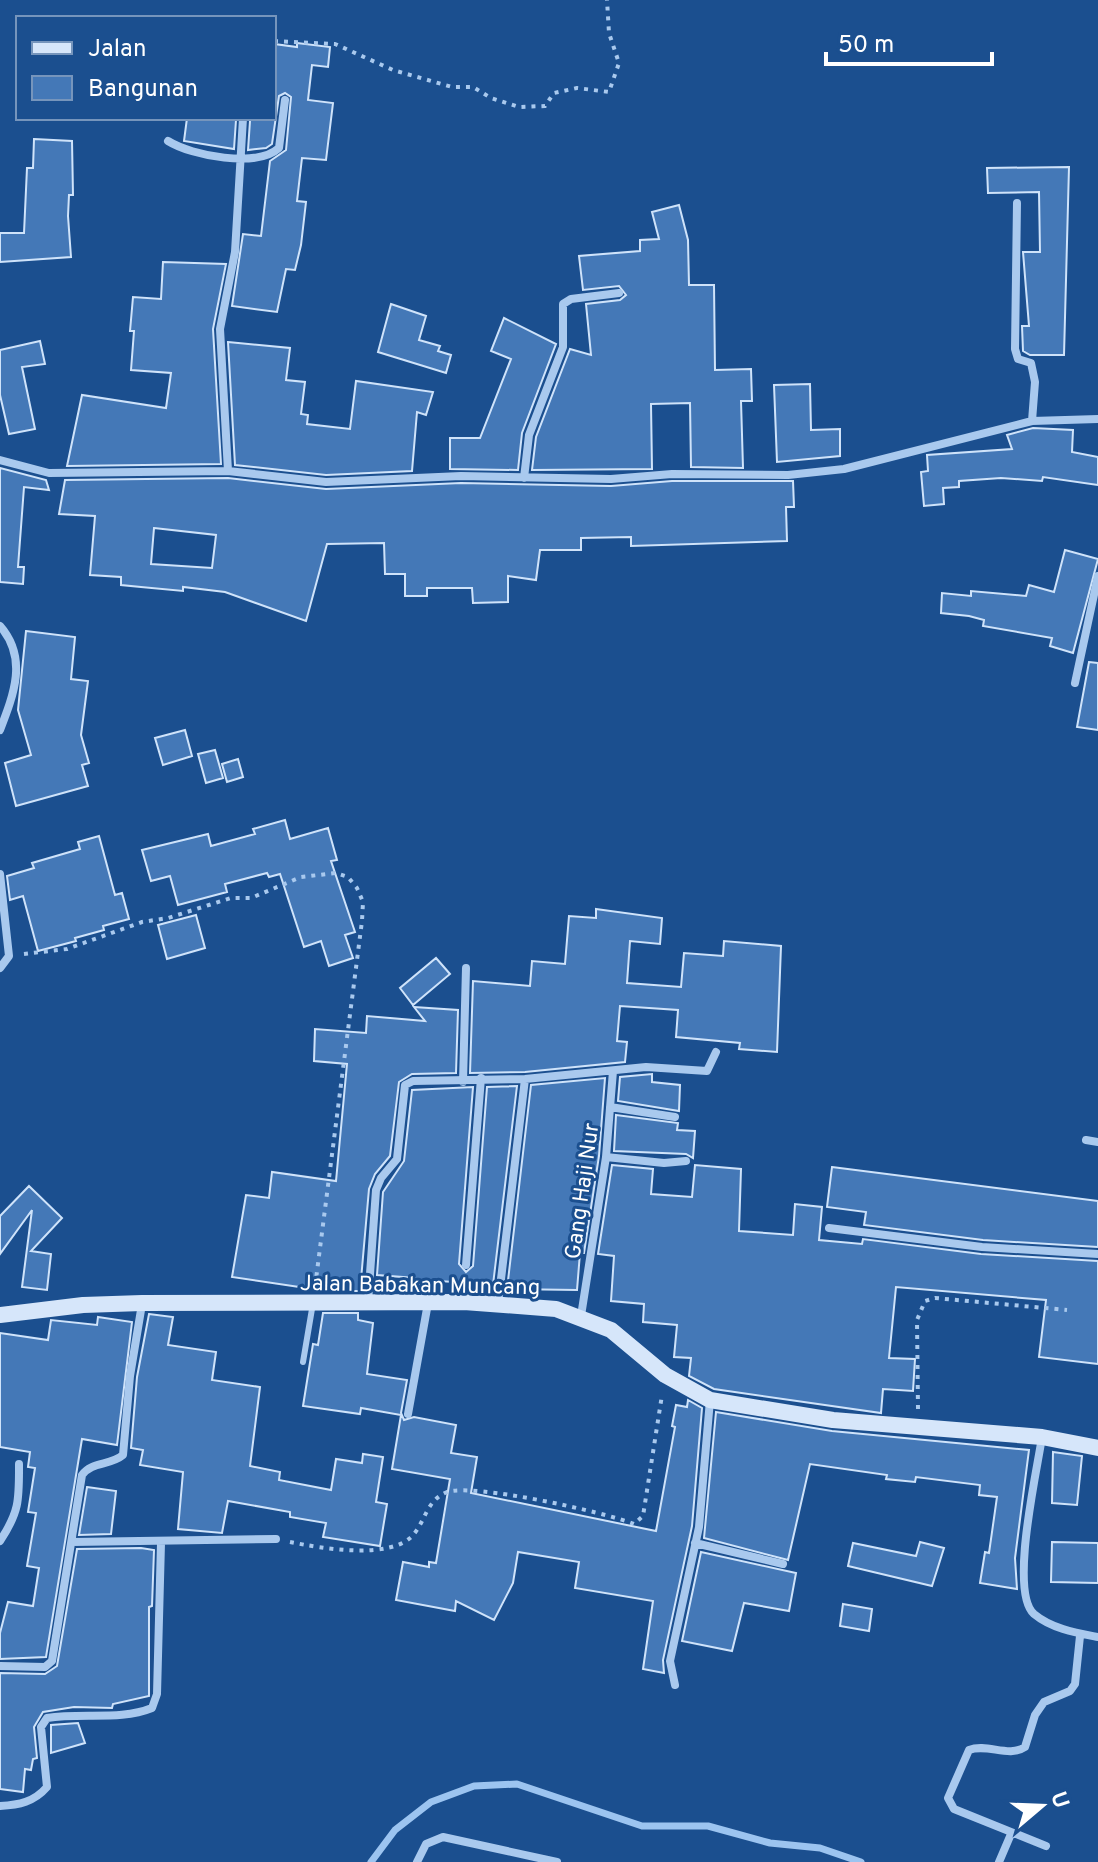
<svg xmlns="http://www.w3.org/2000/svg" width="1098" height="1862" font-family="Overpass,sans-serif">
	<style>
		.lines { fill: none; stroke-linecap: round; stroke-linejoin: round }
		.stream { stroke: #9cc4f0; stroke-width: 7 }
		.building { fill: #4478b7; stroke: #cfe3fa; stroke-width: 2; fill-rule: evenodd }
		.path { stroke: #a9c9ee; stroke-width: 4; stroke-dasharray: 4 6; stroke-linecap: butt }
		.lane { stroke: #a9c9ee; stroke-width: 6 }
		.street { stroke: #a9c9ee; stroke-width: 8 }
		.secondary { stroke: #d6e6fa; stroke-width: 16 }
		.labels { text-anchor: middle; stroke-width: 6; stroke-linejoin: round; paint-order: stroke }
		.street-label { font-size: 22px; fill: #fff; stroke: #1b4f8f }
	</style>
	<rect width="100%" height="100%" fill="#1b4f8f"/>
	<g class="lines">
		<path class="stream" d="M371,1862L395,1830L431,1802L474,1786L517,1784L642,1826H708L770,1843L820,1848L861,1862"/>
	</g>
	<path class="building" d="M297,43L330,47L328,67L312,65L308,100L333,103L326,160L302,158L297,201L306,202L301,245L295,270L286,269L277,312L232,306L243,234L261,236L270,161L286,150L291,97L285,93L279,96L272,144L266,148L248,150L250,121L251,118H274V44L297,47Z
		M187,118L236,120L234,149L184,141Z
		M34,139L72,141L73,195H69L68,216L71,257L0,262V233H24L27,168H33Z
		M1069,167L1064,355H1030L1023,351L1022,326H1029L1023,252H1040L1039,192L988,193L987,168Z
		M679,205L688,240L689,285H714L715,370L751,369L752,401H741L743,468L691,467L690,403L651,404L652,469L532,470L536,437L570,349L591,355L586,304L620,300L626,295L619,286L583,290L579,256L640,251V240L659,239L652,212Z
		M163,262L226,264L213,329L221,464L67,466L82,395L166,408L171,373L131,370L134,331H130L133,297L161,299Z
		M391,304L426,316L419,340L440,346L438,351L451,355L446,373L378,352Z
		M504,318L556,344L522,433L518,470L450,469V438H480L511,359L491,351Z
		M40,341L45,364L22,367L35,429L9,434L0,395V350Z
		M228,342L290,348L286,380L305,382L301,414L308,415L307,424L350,429L356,381L433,392L426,415L417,412L412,471L326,475L235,465Z
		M810,384L811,430L840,429V456L777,462L774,385Z
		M1033,428L1073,430L1072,452L1098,457V485L1043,477L1042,481L1001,478L959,481V487L943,488L944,504L924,506L921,472L928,471L927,455L1012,449L1007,435Z
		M0,468L46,480L49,490L24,487L18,567H24L23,584L0,582Z
		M228,478L326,489L461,483L611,486L672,481H793L794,507H786L787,541L631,546V537L581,538V550H540L536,580L508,576V602L473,603L472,588H427V596H405V574H385L384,543L327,544L306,621L225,592L183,587V591L141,587L121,585V577L90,575L95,516L59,514L65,480ZM154,528L216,535L212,568L151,564Z
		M1065,550L1098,559L1073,653L1050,646L1052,638L983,626L984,620L969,616L941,613L942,593L971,596V591L1026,596L1029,585L1054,592Z
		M26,631L75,637L71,679L88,681L81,735L89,763L82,765L88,786L16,806L5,763L31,755L18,710Z
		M1089,662L1098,663V730L1077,727Z
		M185,730L192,756L163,765L155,738Z
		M215,750L223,778L206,783L198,754Z
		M238,759L243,777L227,782L222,764Z
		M285,820L290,839L328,828L337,860L331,861L355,932L345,935L353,958L329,966L321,941L304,947L280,874L269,877L267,873L225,884L227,892L178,905L170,876L151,881L142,850L208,834L211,846L255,834L253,829Z
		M99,836L115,895L122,893L129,919L103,926L104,930L75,938L76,941L38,951L23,896L10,900L7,876L34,868L32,863L80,849L78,842Z
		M596,909L662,918L660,944L630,941L627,983L681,987L684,953L723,956L724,941L781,946L777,1052L739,1049L740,1043L676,1037L678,1010L620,1006L617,1041L627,1042L625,1062L525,1072L470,1073L473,981L530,986L532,961L565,964L569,916L596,918Z
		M196,915L205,948L167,959L158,925Z
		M436,958L450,974L413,1005L400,988Z
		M414,1007L458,1010L456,1073L412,1074L399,1082L390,1156L375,1174L369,1189L360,1291H326L232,1277L246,1195L269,1198L272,1172L336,1181L347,1064L314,1061L315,1029L366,1033L367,1016L425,1021Z
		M652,1074V1082L680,1085L679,1111L618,1101L620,1077Z
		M605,1078L599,1156L584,1253H580L577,1290L507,1289L531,1085Z
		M517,1086L492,1293L472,1292V1283L438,1281V1287L414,1285L415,1278L377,1275L383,1192L404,1161L412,1090L473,1087L459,1264L466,1272L473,1266L487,1087Z
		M616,1115L678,1123L677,1130L695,1131L693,1158L686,1154L614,1151Z
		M612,1165L653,1169L651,1194L692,1197L695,1165L741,1169L739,1231L793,1235L795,1204L822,1207L819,1240L862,1244L863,1239L981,1254L1098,1261V1364L1039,1357L1046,1300L896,1287L889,1358L915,1359L913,1391L883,1389L881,1413L714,1389L689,1376L691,1358L674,1357L677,1325L643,1322L644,1304L611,1301L614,1256L598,1254Z
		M832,1167L1098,1201V1247L983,1240L864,1225L866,1212L827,1207Z
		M29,1186L62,1218L31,1251L51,1254L47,1290L22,1287L32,1210L0,1254V1216Z
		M323,1313H358V1320L373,1323L367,1374L407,1380L401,1413L404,1420L414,1417L456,1425L451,1453L477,1457L471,1493L656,1531L675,1427L672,1426L676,1405L687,1407L688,1400L702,1408L692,1526L663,1660L664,1673L643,1669L653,1601L575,1588L579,1562L518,1552L513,1583L494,1620L456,1601L455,1611L396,1600L403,1562L429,1567V1562L436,1563L450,1479L392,1469L401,1415L361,1408L360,1414L303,1406L313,1344L318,1345Z
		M149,1314L173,1317L168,1345L216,1352L212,1380L260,1387L250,1466L280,1472L279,1480L331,1490L336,1459L362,1463L363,1454L383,1457L376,1502L387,1504L380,1546L323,1537L326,1523L290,1517V1512L228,1501L222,1533L178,1529L183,1472L140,1465L143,1450L131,1448L137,1377Z
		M98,1317L132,1322L117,1445L82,1439L46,1657L0,1659V1633L8,1602L33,1606L39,1568L27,1566L36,1513L28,1512L35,1468L28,1467L30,1452L0,1447V1333L48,1340L51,1320L97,1325Z
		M716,1412L832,1431L1029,1450L1015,1558L1017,1589L980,1583L985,1552L989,1553L997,1497L979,1495L980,1485L916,1477L915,1482L886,1479L887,1475L810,1464L788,1560L704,1538Z
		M1053,1452L1082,1456L1077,1505L1052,1503Z
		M87,1487L116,1491L111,1534L79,1535Z
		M920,1542L944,1548L932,1586L848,1566L853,1543L916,1556Z
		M1052,1542L1098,1543V1583L1051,1582Z
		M141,1548L154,1550L152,1606L149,1607V1696L113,1704L112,1708L74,1707L43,1712L34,1727L37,1758L33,1759L31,1770L25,1769L23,1792L0,1789V1673L45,1674L57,1666L77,1549Z
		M701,1552L796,1573L789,1611L744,1603L732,1651L682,1641Z
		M843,1604L872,1609L869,1631L840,1626Z
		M78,1723L85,1743L51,1753V1725Z"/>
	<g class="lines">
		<path class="path" d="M274,41L335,44L393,70L452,87H473L491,98L519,107L545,106L554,93L577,88L609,92L619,63L609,33L607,0
			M24,954L67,949L142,922L168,918L231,898H251L301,877L336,873L348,877L357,888L363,902L362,921L315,1287
			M918,1409L917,1320L925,1301L935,1298L1067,1310
			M290,1542C320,1548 392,1561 414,1534C426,1519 427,1500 447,1492C473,1483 605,1512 634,1524L643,1516L662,1395"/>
		<path class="lane" d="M303,1362L313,1303"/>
		<path class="street" d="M168,141C192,156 257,168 279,148L285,100
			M1017,203L1015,349L1018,359L1031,363L1035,382L1032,421
			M0,460L49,473L228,471L326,482L461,476L611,479L672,474L788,475L844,469L1032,421L1098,419
			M228,471L220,329L235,252L243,118
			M524,478L529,435L563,347V304L571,299L619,293
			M0,626C28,658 14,694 0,730
			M1075,683L1098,576
			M0,874L9,956L0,968
			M463,1082L466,968
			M610,1107L675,1117
			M1086,1140L1098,1142
			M606,1157L664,1163L686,1161
			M829,1228L982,1247L1098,1254
			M466,1265L481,1078
			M368,1302L376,1190L381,1178L397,1159L405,1085L413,1081L525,1079L646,1067L707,1071L716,1052
			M498,1304L525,1079
			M581,1316L606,1157L613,1071
			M408,1414L428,1303
			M1042,1437C1037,1471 1009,1592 1034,1614C1052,1629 1077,1633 1098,1637
			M0,1541C20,1511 19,1499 19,1464
			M72,1542L276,1539
			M695,1543L783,1564
			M0,1666L45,1667L52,1661L82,1475C92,1461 110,1466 123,1455L130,1376L142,1304
			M675,1685L670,1661L699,1527L710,1400
			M0,1806C19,1805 34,1802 47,1787L41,1727L47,1718C82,1712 120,1721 152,1708L157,1694L161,1543
			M1046,1846L954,1809L948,1798L969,1750C987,1743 1009,1758 1025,1747L1035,1715L1044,1702L1070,1691L1075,1684L1080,1636
			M417,1862L426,1844L443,1837L557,1862
			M999,1862L1011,1834"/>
		<path class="secondary" d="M0,1315L83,1305L142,1303L464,1302L556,1309L611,1330L665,1375L710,1400L833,1420L1042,1437L1098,1448"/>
	</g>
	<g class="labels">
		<g class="street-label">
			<text transform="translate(581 1191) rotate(-82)" y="8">Gang Haji Nur</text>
			<text transform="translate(420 1284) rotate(1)" y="8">Jalan Babakan Muncang</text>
		</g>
	</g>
	<rect x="16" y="16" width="260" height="104" fill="#1b4f8f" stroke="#7695bc" stroke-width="2"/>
	<rect x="32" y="42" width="40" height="12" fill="#d6e6fa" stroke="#7695bc" stroke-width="2"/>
	<text x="88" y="56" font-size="24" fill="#ffffff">Jalan</text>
	<rect x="32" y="76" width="40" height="24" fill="#4478b7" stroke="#7695bc" stroke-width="2"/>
	<text x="88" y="96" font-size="24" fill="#ffffff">Bangunan</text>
	<g transform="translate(1042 1806) rotate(71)" stroke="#1b4f8f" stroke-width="6" paint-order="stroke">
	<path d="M0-6L14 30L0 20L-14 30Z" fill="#ffffff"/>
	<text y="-12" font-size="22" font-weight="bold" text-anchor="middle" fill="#ffffff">U</text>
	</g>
	<path d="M826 52v12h166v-12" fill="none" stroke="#ffffff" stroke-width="4"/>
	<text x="838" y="52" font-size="24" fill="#ffffff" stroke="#1b4f8f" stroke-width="6" paint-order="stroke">50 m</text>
</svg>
